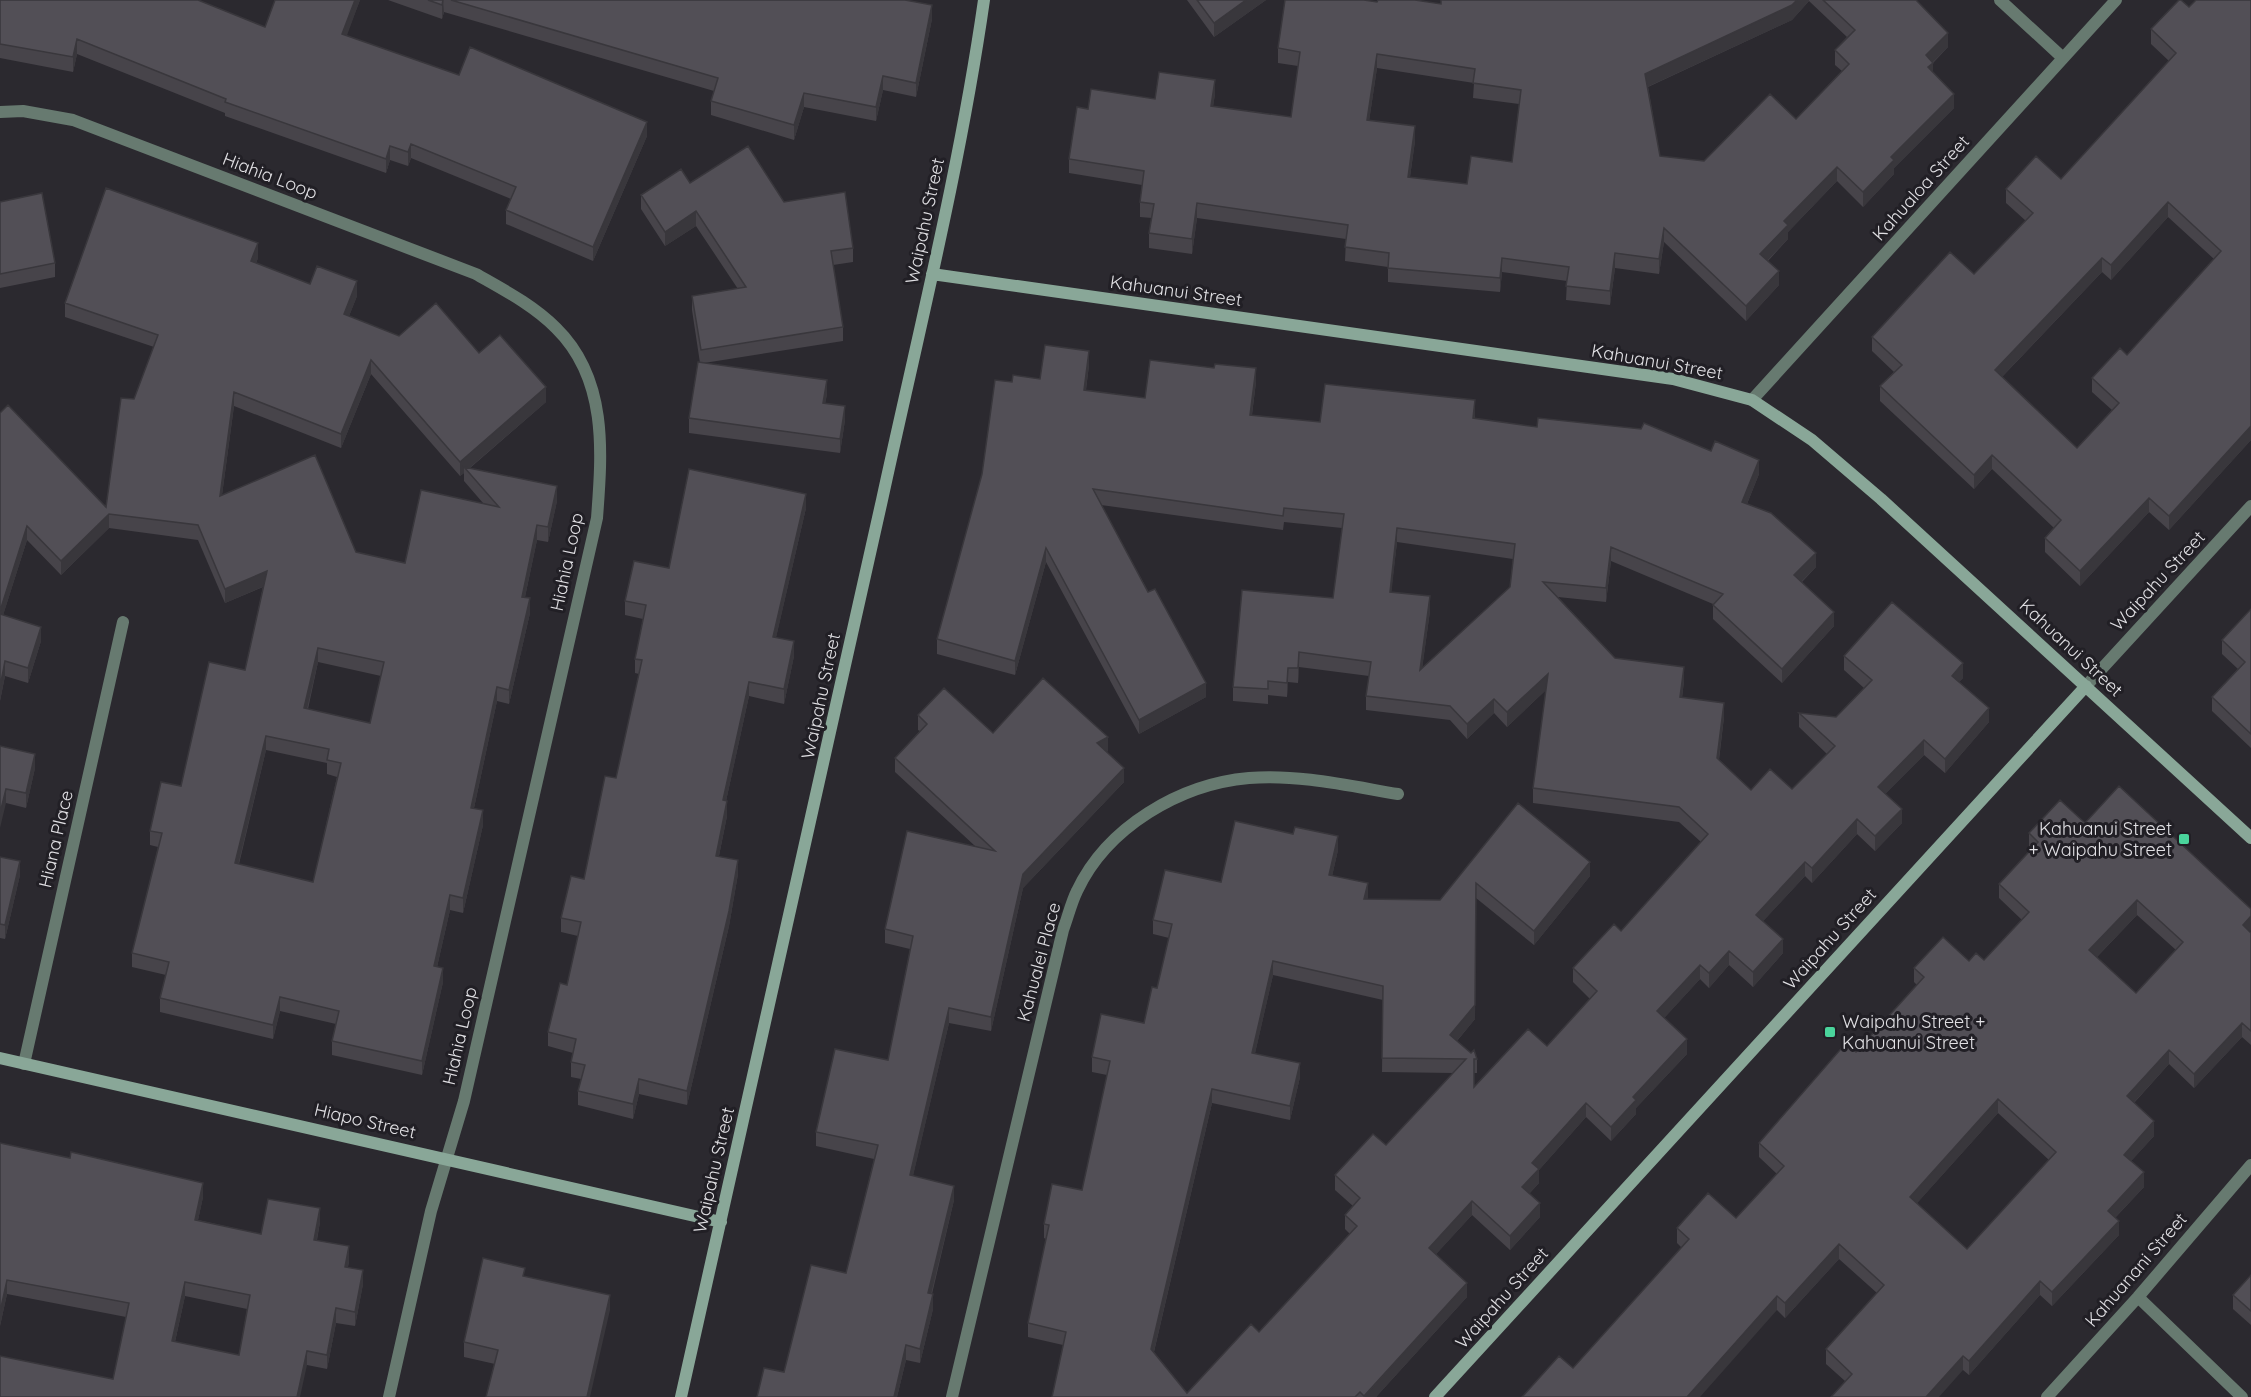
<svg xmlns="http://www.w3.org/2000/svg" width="2251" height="1397" font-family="Quicksand,sans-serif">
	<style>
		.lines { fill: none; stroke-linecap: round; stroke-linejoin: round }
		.street { stroke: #677a70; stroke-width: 12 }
		.secondary { stroke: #89a798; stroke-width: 12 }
		.wall { fill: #47444a; fill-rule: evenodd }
		.shaded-wall { fill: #39373c }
		.building { fill: #524f56; stroke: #39373c; stroke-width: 1.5; fill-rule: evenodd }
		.poi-dot { fill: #4ad49c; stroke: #211f25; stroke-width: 2 }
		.labels { text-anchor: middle; stroke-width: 6; stroke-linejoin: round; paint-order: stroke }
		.street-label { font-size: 18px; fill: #e1e0e4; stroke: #211f25 }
		.poi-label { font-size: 18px; fill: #e1e0e4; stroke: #211f25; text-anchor: end }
	</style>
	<rect width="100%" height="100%" fill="#2b292f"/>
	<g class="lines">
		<path class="street" d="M2000,0L2063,58
			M0,112L23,111L73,120L476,274C504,290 533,305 556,328C608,379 602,452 597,518L464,1101L431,1211L389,1397
			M1752,400L2116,0
			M2086,686L2251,506
			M24,1064L123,622
			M2138,1297L2242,1397
			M952,1397L1063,930C1068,917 1071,903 1077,891C1107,827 1180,784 1249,778C1298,774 1350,786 1398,794
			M2047,1397L2138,1297L2251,1165"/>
		<path class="secondary" d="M932,274L1673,379L1752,400L1812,440L1881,499L2251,838
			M0,1058L721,1222
			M681,1397C749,1098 816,799 882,500C918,334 960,168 984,0
			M1435,1397L2086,686"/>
	</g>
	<path class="wall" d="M0,0L265,27L360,0L346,36L459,75L647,136L593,261L506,224V210L511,199L411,158L408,166L390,160L386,173L225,116V113L77,54L73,72L0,58Z
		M388,0H905L932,19L916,97L883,90L876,121L804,107L794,140L711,115V101L714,91L444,12L442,19Z
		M1187,0H1266L1214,37Z
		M1441,0H1916L1948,47L1933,63V72L1954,108L1894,168V174L1863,207L1837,181L1788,232V239L1768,261L1779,285L1746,321L1664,242L1659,274L1615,268L1610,305L1566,300L1567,281L1502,272L1500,292L1388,282V267L1345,261L1346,239L1197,218L1192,254L1149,248V233L1152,218L1140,217V202L1142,185L1069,173V159L1088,109L1155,99L1215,94L1213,106L1291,117L1298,66L1278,63V48L1377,2L1441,4ZM1809,1L1847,37L1835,50V65L1842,71L1796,119L1704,161L1660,156L1648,87L1792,20ZM1377,68L1474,83L1473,98L1519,104L1512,162L1467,184L1410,177L1415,141L1369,121Z
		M2251,0V440L2169,530L2149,512L2080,586L2045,552V538L2054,528L1992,469L1974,489L1880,401V386L1894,372L1872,351V337L1974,274L2026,221L2006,203V189L2061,179L2169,61L2151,44V29L2189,7ZM2168,217L2214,259L2127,355L2092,378V392L2112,410L2077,448L2002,377L2102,272L2111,280Z
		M690,183L784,202L853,248V262L833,265L843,327V341L704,363L827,394L825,403L845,420L840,453L689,433V418L700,363L692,310V296L738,289L696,226L665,246L641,209V195Z
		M0,202L55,263V277L0,288Z
		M258,258L256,263L310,284L357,296L349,316L399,336L479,353L546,402L470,468L557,501L548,542L537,540L525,597L530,613L509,704L497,701L474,808L483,825L463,913L450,910L437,967L443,982L422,1075L332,1055V1041L336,1024L280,1011L273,1039L160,1012V998L166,975L132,967V953L158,847L150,845V831L181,786L245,670L263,587L225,603L198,540L109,528L61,575L27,540L3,615L41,641L28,683L5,676L0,701V413L106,507L134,399L154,347L65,317V303ZM371,374L460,476L464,473V481L483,503L405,563L356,552L222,495L234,406L341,448ZM318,662L381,676L370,723L308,709ZM266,750L327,763V774L337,777L313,882L239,864Z
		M1089,365L1086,390L1145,398L1256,382L1252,415L1320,422L1475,415V418L1759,474L1747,504L1816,567L1802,582L1834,626L1782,683L1713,619V604L1611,561L1606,602L1558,597L1615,658L1684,681L1682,698L1724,717L1719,760L1751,790L1792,789L1827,754L1799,727V713L1836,717L1864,688L1844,670V656L1963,678L1959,682L1989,722L1945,773L1924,755L1885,794L1902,823L1875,851L1857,834L1812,883L1805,876L1763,921L1783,953L1753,987L1729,965L1709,988L1700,979L1664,1018L1687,1054L1636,1108V1114L1611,1141L1586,1117L1539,1170V1183L1529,1194L1540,1217L1510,1250L1472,1215L1436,1254L1467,1297L1376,1397H1052L1063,1345L1028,1337V1323L1046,1239L1044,1238V1224L1082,1190L1107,1075L1092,1072V1057L1144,1023L1157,988L1169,938L1153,934V920L1221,882L1338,850L1332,876L1367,899L1440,900L1518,803L1590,876L1534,945L1476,898L1475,1019L1457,1041L1477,1059V1073H1474V1087L1547,1046L1590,999L1573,982V968L1621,931L1701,842L1679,822L1533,803V788L1546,690L1507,727L1494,713L1467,739L1450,720L1366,710V696L1369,676L1299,667L1298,683L1288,682L1287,697L1268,695V704L1233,701V687L1333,598L1342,528L1284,522L1283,530L1101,505L1206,697L1139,734L1046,562L1015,675L937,654V639L1012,382L1040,379ZM1397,542L1513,559L1510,587L1422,668L1430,611L1391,592ZM1273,975L1383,1000L1382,1072L1453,1073L1386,1145L1335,1175V1190L1353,1206L1345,1215V1229L1350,1234L1259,1332L1187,1393L1154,1352L1212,1103L1290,1120L1300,1077L1255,1053Z
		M806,508L776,637L794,656L784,704L749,696L726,801L727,816L719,856L738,874L729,926L687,1105L639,1094L633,1119L578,1105V1091L581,1079L571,1077V1062L573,1053L548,1046V1032L567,985L578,936L561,932V918L584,879L616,778L639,674L635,673V659L643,619L625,615V601L669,568Z
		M2251,609V748L2212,711V697L2238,669L2222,654V640Z
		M918,715L993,733L1108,751L1106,752L1124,782L1023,888L991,1031L949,1023L913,1175L954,1200L932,1294L933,1309L920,1363L906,1360L897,1397H757L784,1372L846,1273L874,1159L816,1146V1132L888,1060L910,949L885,943V929L975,846L895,772V758L920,731L918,730Z
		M0,746L35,768L26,808L6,803Z
		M2085,823L2251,933V1045L2242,1037L2194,1088L2169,1064L2134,1103L2154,1136L2131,1161L2144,1187L2115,1218L2119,1235L2052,1306L2040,1295L1969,1375L1963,1370L1845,1381L1826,1364V1349L1877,1293L1839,1259L1785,1318L1777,1310L1681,1247L1677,1243V1228L1736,1218L1777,1174L1759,1157V1143L1856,1052L1917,985L1914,982V968L1984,960L2022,920L1999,898V884L2031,850L2029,848V833ZM2137,915L2176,950L2136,993L2097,957ZM1998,1113L2049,1160L1967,1249L1917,1203Z
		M0,857L20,875L5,939L0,938Z
		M0,1143L203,1197L198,1220L261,1234L320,1222L317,1240L349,1261L348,1267L363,1284L355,1326L336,1323L327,1369L307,1365L113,1379L126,1317L7,1294L0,1326ZM185,1296L247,1309L239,1355L175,1342Z
		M2251,1275V1325L2233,1309V1295Z
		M525,1276L610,1310L495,1364L464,1357V1342Z"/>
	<path class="shaded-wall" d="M355,0H360L342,49V34Z
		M443,0L444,12L442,19V5Z
		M1246,0H1266L1214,37V23Z
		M1797,0H1809V1L1792,20L1645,88V74Z
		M932,5V19L916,97V83Z
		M1948,33V47L1926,69V55Z
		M77,39V54L73,72V57Z
		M1377,54V68L1367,135V120Z
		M1933,63V77L1928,67Z
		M883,76V90L876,121V107Z
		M1215,80V94L1211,120V106Z
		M804,93V107L794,140V125Z
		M1954,94V108L1894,168V174L1863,207V192L1891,157Z
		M647,122V136L593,261V247Z
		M1415,126V141L1408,191V177Z
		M411,144V158L408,166V152Z
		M390,146V160L386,173V159Z
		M1837,167V181L1788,232V239L1760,268V254L1784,221Z
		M2168,202V217L2111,280V265Z
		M1197,203V218L1192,254V239Z
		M696,211V226L665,246V232Z
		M1664,228V242L1659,274V259Z
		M258,243V258L251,276V261Z
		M1615,253V268L1610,305V291Z
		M1502,258V272L1500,292V278Z
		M2102,258V272L1995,384V370Z
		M1779,271V285L1746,321V306Z
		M357,281V296L344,329V314Z
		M1089,351V365L1084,404V390Z
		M371,360V374L341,448V434Z
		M1256,368V382L1250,429V415Z
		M827,380V394L823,417V403Z
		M546,387V402L467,470L464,467V473L460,476V462Z
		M234,392V406L220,510V496Z
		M1475,400V415L1473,432V418Z
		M845,406V420L840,453V439Z
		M2251,426V440L2169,530V516Z
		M1992,455V469L1974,489V475Z
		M1759,460V474L1742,516V502Z
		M557,486V501L548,542V527Z
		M806,494V508L773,651V637Z
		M2149,498V512L2080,586V571Z
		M109,514V528L61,575V561Z
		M537,525V540L522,611V597Z
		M27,526V540L0,625V611Z
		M1397,528V542L1390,606V592Z
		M1611,547V561L1606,602V588Z
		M1046,548V562L1015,675V661Z
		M1816,553V567L1794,589V575Z
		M267,571V585L225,603V589Z
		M1430,596V611L1420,685V670Z
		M530,598V613L509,704V690Z
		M1834,612V626L1782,683V669Z
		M41,627V641L28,683V668Z
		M794,641V656L784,704V689Z
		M318,648V662L304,722V708Z
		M1299,652V667L1298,683V668Z
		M5,661V676L0,701V687Z
		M1963,663V678L1952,690V676Z
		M1684,667V681L1680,712V697Z
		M1288,668V682L1287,697V683Z
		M1548,674V688L1507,727V712Z
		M749,682V696L723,815V800Z
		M1206,683V697L1139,734V720Z
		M497,687V701L471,822V808Z
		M1494,699V713L1467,739V724Z
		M1724,703V717L1717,773V758Z
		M1989,708V722L1945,773V759Z
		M266,736V750L235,878V863Z
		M1108,737V751L1097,757V743Z
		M1924,740V755L1878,801V787Z
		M35,754V768L26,808V793Z
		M1124,768V782L1023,888L991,1031V1017L1023,874Z
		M6,789V803L0,828V813Z
		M727,801V816L716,870V856Z
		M1902,809V823L1875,851V836Z
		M483,810V825L463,913V898Z
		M1857,819V834L1812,883V868Z
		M1338,836V850L1329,890V875Z
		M738,860V874L729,926L687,1105V1091Z
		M20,861V875L5,939V925Z
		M1590,862V876L1534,945V931Z
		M1805,862V876L1756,929V915Z
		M1368,883V898L1364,913V899Z
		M1476,883L1475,1019L1450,1049V1035Z
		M450,895V910L434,980V966Z
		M2137,900V915L2089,965V950Z
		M2251,916V930L2243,940V925Z
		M1783,939V953L1753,987V972Z
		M1729,951V965L1709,988V973Z
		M1273,961V975L1252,1067V1053Z
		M1700,965V979L1657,1026V1011Z
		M443,968V982L422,1075V1061Z
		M280,997V1011L273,1039V1025Z
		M949,1008V1023L910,1189V1175Z
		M2242,1023V1037L2194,1088V1074Z
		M1687,1039V1054L1636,1108V1114L1611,1141V1127L1633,1097Z
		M2169,1050V1064L2127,1110V1096Z
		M1300,1063V1077L1290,1120V1106Z
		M639,1079V1094L633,1119V1104Z
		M1212,1089V1103L1151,1364V1349Z
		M1998,1099V1113L1910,1211V1197Z
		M1586,1103V1117L1539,1170V1183L1522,1201V1187L1532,1163Z
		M2154,1121V1136L2124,1169V1155Z
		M2144,1172V1187L2108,1225V1211Z
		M203,1183V1197L195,1234V1220Z
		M954,1186V1200L928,1307V1293Z
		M1472,1201V1215L1429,1262V1248Z
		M1540,1203V1217L1510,1250V1236Z
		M320,1208V1222L314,1254V1240Z
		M2119,1221V1235L2052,1306V1292Z
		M1839,1244V1259L1785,1318V1303Z
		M349,1246V1261L345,1281V1267Z
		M363,1270V1284L355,1326V1312Z
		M7,1280V1294L0,1326V1312Z
		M2040,1281V1295L1969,1375V1361Z
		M185,1282V1296L172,1355V1341Z
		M1467,1283V1297L1376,1397H1364Z
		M933,1294V1309L920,1363V1349Z
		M610,1295V1310L590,1397H587Z
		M1777,1296V1310L1700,1397H1687Z
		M336,1308V1323L327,1369V1355Z
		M906,1345V1360L897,1397H894Z
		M307,1351V1365L300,1397H297Z
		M1963,1356V1370L1939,1397H1926Z"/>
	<path class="building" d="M0,0H198L265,27L275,0H355L342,34L459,75L470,47L647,122L593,247L506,210L516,187L411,144L408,152L390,146L386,159L225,102L226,99L77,39L73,57L0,44Z
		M428,0H443L442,5Z
		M451,0H905L932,5L916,83L883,76L876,107L804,93L794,125L711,101L718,78Z
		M1197,0H1246L1214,23Z
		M1285,0H1364L1377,2L1378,0H1415L1441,4V0H1797L1792,5L1645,74L1660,156L1704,161L1770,94L1796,119L1849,64L1835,50L1855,30L1823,0H1916L1948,33L1926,55L1933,63L1928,67L1954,94L1891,157L1894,160L1863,192L1837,167L1784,221L1788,225L1760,254L1779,271L1746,306L1664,228L1659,259L1615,253L1610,291L1566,286L1569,267L1502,258L1500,278L1388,268L1389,253L1345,247L1348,225L1197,203L1192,239L1149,233L1154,204L1140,202L1144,171L1069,159L1077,107L1088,109L1091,89L1155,99L1159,72L1215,80L1211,106L1291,117L1300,52L1278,48ZM1377,54L1475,69L1473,83L1521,90L1512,162L1471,156L1467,184L1408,177L1415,126L1367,120Z
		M2179,0H2181L2189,7L2196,0H2251V426L2169,516L2149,498L2080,571L2045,538L2061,520L1992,455L1974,475L1880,386L1902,365L1872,337L1950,252L1974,274L2033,213L2006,189L2036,156L2061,179L2176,53L2151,29ZM2168,202L2221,251L2127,355L2120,348L2092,378L2119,403L2077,448L1995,370L2102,258L2111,265Z
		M748,146L784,202L845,192L853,248L831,251L843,327L701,350L692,296L746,287L696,211L665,232L641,195L681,169L690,183Z
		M106,188L258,243L251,261L310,284L317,266L357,281L344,314L399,336L436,303L479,353L500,335L546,387L460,462L371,360L341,434L234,392L220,496L315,455L356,552L405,563L421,490L499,507L464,467L557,486L548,527L537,525L522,597L530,598L509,690L497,687L471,808L483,810L463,898L450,895L434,966L443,968L422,1061L332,1041L339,1011L280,997L273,1025L160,998L169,962L132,953L162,833L150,831L161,782L181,786L209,662L245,670L267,571L225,589L198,525L109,514L61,561L27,526L0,611V413L8,405L106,507L121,398L134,399L158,335L65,303ZM318,648L384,662L370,723L304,708ZM266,736L329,749L327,760L341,763L313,882L235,863Z
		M42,193L55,263L0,274V202Z
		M1045,345L1089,351L1084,390L1145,398L1150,360L1214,368L1215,364L1256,368L1250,415L1320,422L1325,384L1475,400L1473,418L1537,427L1538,418L1641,429L1644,423L1711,451L1715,441L1759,460L1742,502L1771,513L1816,553L1794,575L1834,612L1782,669L1713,605L1723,594L1611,547L1606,588L1543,582L1615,658L1684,667L1680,697L1724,703L1717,758L1751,790L1770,769L1792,789L1835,746L1799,713L1836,717L1872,680L1844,656L1892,602L1963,663L1952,676L1989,708L1945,759L1924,740L1878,787L1902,809L1875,836L1857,819L1812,868L1805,862L1756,915L1783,939L1753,972L1729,951L1709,973L1700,965L1657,1011L1687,1039L1633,1097L1636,1100L1611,1127L1586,1103L1532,1163L1539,1169L1522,1187L1540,1203L1510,1236L1472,1201L1429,1248L1467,1283L1364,1396L1360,1392L1355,1397H1052L1066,1332L1028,1323L1049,1225L1044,1224L1052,1184L1082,1190L1110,1061L1092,1057L1101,1014L1144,1023L1152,987L1157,988L1172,924L1153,920L1165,870L1221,882L1235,821L1293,834L1295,827L1338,836L1329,875L1368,883L1364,899L1440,900L1518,803L1590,862L1534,931L1476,883L1475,1005L1450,1035L1471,1053L1474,1050L1477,1059H1474V1087L1528,1029L1547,1046L1597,991L1573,968L1614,924L1621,931L1708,834L1679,807L1533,788L1548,674L1507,712L1494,699L1467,724L1450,706L1366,696L1371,662L1299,652L1298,668H1288L1287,683L1268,681V689L1233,687L1242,590L1333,598L1344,514L1284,508L1283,516L1093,489L1148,592L1155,589L1206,683L1139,720L1046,548L1015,661L937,639L982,474L995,380L1012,382L1013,375L1040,379ZM1397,528L1515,544L1510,587L1420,670L1430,596L1390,592ZM1273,961L1383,986L1382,1058L1466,1059L1386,1145L1373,1134L1335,1175L1360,1198L1345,1215L1357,1226L1259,1332L1251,1324L1187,1393L1151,1349L1212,1089L1290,1106L1300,1063L1252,1053Z
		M698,362L827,380L823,403L845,406L840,439L689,418Z
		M689,469L806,494L773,637L794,641L784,689L749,682L723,800L727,801L716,856L738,860L729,911L687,1091L639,1079L633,1104L578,1091L585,1065L571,1062L576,1039L548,1032L560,983L567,985L581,922L561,918L571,876L584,879L605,776L616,778L642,660L635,659L646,605L625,601L634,561L669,568Z
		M2251,609V734L2212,697L2245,662L2222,640Z
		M0,614L41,627L28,668L5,661L0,687Z
		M1043,678L1108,737L1097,743L1124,768L1023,874L991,1017L949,1008L910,1175L954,1186L928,1293L933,1294L920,1349L906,1345L894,1397H757L764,1368L784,1372L811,1265L846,1273L878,1145L816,1132L835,1049L888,1060L913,936L885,929L907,831L995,851L895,758L927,724L918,715L944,688L993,733Z
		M0,746L35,754L26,793L6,789L0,813Z
		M2119,786L2251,909V916L2243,925L2251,933V1031L2242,1023L2194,1074L2169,1050L2127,1096L2154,1121L2124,1155L2144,1172L2108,1211L2119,1221L2052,1292L2040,1281L1969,1361L1963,1356L1926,1397H1831L1852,1374L1826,1349L1884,1285L1839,1244L1785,1303L1777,1296L1687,1397H1522L1559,1356L1573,1368L1689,1239L1677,1228L1708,1193L1736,1218L1784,1166L1759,1143L1846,1043L1856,1052L1924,977L1914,968L1943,937L1969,961L1976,953L1984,960L2029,912L1999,884L2038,842L2029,833L2060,800L2085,823ZM2137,900L2183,942L2136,993L2089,950ZM1998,1099L2056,1152L1967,1249L1910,1197Z
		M0,857L20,861L5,925L0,924Z
		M0,1143L70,1158L71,1152L203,1183L195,1220L261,1234L268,1199L320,1208L314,1240L349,1246L345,1267L363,1270L355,1312L336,1308L327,1355L307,1351L297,1397H0V1356L113,1379L129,1303L7,1280L0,1312ZM185,1282L250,1295L239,1355L172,1341Z
		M483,1258L525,1268L523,1276L610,1295L587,1397H486L498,1350L464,1342Z
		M2251,1275V1311L2233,1295Z"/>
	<g class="poi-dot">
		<rect x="2178" y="833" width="12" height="12" rx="3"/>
		<rect x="1824" y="1026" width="12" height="12" rx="3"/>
	</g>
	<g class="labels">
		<g class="street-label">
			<text transform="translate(270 176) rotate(21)" y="6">Hiahia Loop</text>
			<text transform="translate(1921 188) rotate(-48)" y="6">Kahualoa Street</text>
			<text transform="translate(925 221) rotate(-78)" y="6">Waipahu Street</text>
			<text transform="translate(1176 291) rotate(8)" y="6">Kahuanui Street</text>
			<text transform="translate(1657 362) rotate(10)" y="6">Kahuanui Street</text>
			<text transform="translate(567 562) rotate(-78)" y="6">Hiahia Loop</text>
			<text transform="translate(2158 581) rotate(-47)" y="6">Waipahu Street</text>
			<text transform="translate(2071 648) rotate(43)" y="6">Kahuanui Street</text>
			<text transform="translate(821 696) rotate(-78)" y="6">Waipahu Street</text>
			<text transform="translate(56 839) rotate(-77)" y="6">Hiana Place</text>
			<text transform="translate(1830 939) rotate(-48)" y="6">Waipahu Street</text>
			<text transform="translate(1039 962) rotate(-75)" y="6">Kahualei Place</text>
			<text transform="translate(460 1036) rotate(-77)" y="6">Hiahia Loop</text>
			<text transform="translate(365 1121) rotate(13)" y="6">Hiapo Street</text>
			<text transform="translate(714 1170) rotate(-77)" y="6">Waipahu Street</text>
			<text transform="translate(2136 1270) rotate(-49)" y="6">Kahuanani Street</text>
			<text transform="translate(1502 1298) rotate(-48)" y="6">Waipahu Street</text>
		</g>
		<g class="poi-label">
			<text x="2172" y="835">Kahuanui Street<tspan x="2172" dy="21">+ Waipahu Street</tspan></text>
			<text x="1842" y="1028" text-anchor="start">Waipahu Street +<tspan x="1842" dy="21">Kahuanui Street</tspan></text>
		</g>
	</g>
</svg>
